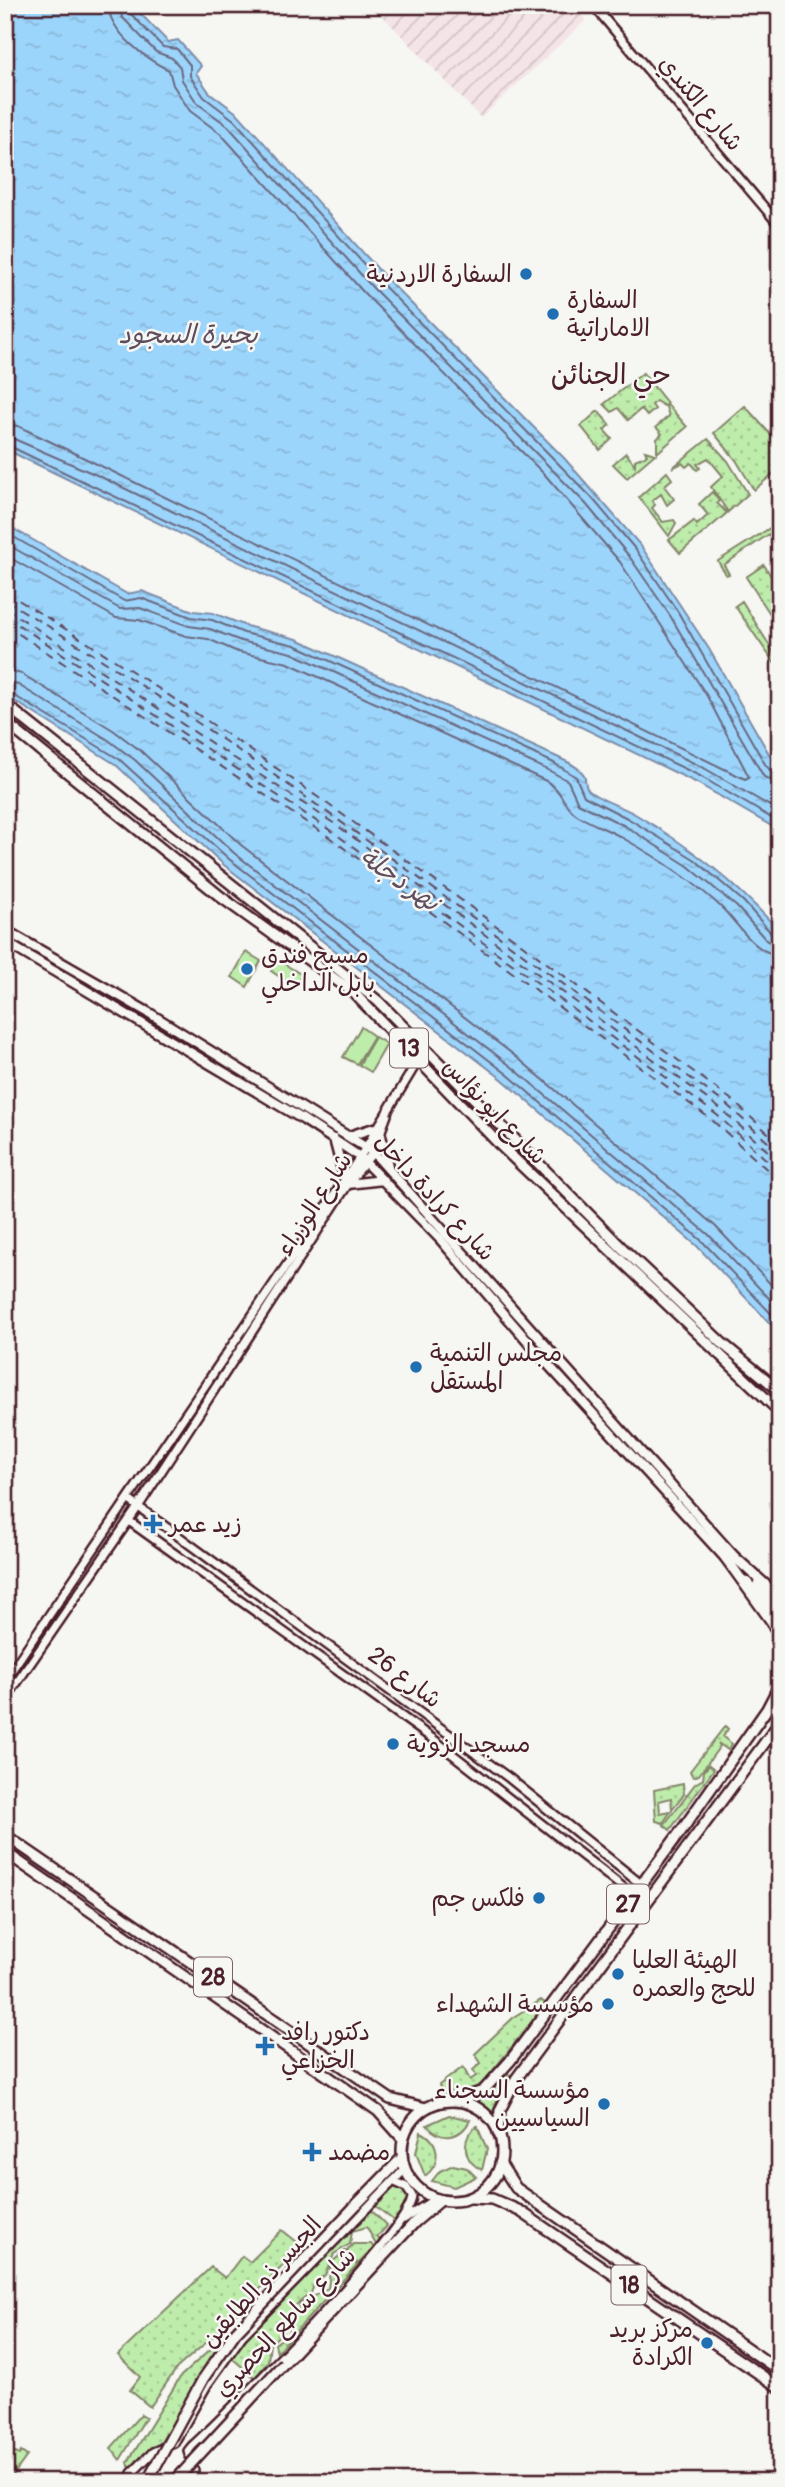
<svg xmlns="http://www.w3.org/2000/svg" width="785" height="2487" font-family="Pangolin,'Playpen Sans Arabic',sans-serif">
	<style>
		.industrial { fill: url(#industrial-furrows) }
		.grass { fill: url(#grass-dots); stroke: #84866b; stroke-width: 2 }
		.garden { fill: #beecab; stroke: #84866b; stroke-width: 2 }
		.water { fill: url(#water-ripples); stroke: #7b8ca8; stroke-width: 2 }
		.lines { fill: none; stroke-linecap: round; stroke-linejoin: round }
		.shore { stroke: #6b687f; stroke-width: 2 }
		.ferry { stroke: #5e4c5f; stroke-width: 2; stroke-dasharray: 9 7; stroke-linecap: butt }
		.tertiary-casing { stroke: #4a1f2b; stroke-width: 12 }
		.secondary-casing { stroke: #4a1f2b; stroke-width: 13 }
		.primary-casing { stroke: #4a1f2b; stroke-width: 14 }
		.trunk-casing { stroke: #4a1f2b; stroke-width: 14 }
		.tertiary { stroke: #f6f6f2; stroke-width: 7 }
		.secondary { stroke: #f6f6f2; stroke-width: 8 }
		.primary { stroke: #f6f6f2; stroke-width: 9 }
		.trunk { stroke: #f6f6f2; stroke-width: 9 }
		.trunk-bridge-casing { stroke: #4a1f2b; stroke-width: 14; stroke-linecap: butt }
		.trunk-bridge { stroke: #f6f6f2; stroke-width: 9 }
		.poi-dot { fill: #1f6fb2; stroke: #f6f6f2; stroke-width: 2.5 }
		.labels { text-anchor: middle; stroke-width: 5; stroke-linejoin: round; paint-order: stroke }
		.shield { fill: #f6f6f2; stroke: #7e6067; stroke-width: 2 }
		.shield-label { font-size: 23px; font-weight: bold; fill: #4a1f2b }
		.street-label { font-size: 24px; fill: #4a1f2b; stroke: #f6f6f2 }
		.poi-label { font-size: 24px; fill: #4a1f2b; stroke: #f6f6f2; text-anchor: start }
		.water-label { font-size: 26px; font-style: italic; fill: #5e4c5f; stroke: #f6f6f2 }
		.quarter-label { font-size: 28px; fill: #4a1f2b; stroke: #f6f6f2 }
	</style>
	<defs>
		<pattern id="industrial-furrows" width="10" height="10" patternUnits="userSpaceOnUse" patternTransform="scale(1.75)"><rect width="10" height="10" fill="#f4e4e8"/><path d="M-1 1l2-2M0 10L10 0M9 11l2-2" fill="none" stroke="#d3c3c7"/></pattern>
		<pattern id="grass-dots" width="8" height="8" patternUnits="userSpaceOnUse" patternTransform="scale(1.75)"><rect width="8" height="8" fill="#beecab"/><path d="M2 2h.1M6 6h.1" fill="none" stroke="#a5ca93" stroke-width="1.8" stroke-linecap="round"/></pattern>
		<pattern id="water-ripples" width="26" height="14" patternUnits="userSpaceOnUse" patternTransform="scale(1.75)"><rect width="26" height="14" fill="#9cd5fc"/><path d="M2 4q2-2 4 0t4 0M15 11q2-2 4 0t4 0" fill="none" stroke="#88b6d8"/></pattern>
	</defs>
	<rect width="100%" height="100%" fill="#f6f6f2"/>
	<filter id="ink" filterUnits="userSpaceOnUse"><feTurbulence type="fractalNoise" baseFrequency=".0143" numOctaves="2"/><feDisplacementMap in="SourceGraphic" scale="14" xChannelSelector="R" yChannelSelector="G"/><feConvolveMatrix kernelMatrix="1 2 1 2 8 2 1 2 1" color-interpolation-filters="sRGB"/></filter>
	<g filter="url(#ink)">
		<path class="industrial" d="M372,5H572L586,20L481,118Z"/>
		<path class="grass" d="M643,373L667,403L664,406L656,401L652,405L655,409L647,416L641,409L628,420L618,408L612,412L604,404Z
			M668,405L687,427L657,453V439L662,434L656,427L669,416L666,407Z
			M745,406L780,445V468L754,490L736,460L714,433Z
			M598,411L610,425L604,430L612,439L600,450L581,426Z
			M708,439L728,461L748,494L728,512L711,487L723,476L708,458L697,464L700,468L697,470L691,463L686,467L682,463L672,468Z
			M645,451L655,454L627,478L613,464L626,453L635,465V460L647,455Z
			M667,472L672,479L664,486L674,499L667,505L661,494L652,501L655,505L652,508L663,522L674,520L676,523L669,536L639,497Z
			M712,492L719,501L717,503L727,513L680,553L669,540L694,521L697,525L708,515L699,504Z
			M770,528L780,549L769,534L724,565L729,574L726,575L718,561Z
			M764,565L780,590V621L776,623L746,577Z
			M742,601L776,656L780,654V661L775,664L735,606Z
			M725,1726L728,1729L723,1737L732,1744L728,1750L718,1743L720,1746L699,1775L693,1777L690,1771Z
			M709,1765L714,1769L670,1830L664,1825L695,1784L703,1779L704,1771Z
			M683,1784L684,1794L672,1809L671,1798L659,1801L660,1813L671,1811L663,1823L656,1821L654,1790Z
			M541,2000L546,2004L482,2084L474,2088L442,2093L439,2085L463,2067L470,2080L476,2076L473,2070L481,2063L475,2054L515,2016Z
			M508,2074L511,2075L498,2097L491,2118L473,2104L487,2096Z
			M449,2115L470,2120C461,2139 440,2142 427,2125Z
			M477,2126L487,2149L482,2170C463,2161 460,2139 477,2126Z
			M421,2132C440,2141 442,2163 425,2176L416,2153Z
			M453,2165L467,2168L476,2177L454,2187L432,2181L440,2171Z
			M395,2187L405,2190L409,2198L398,2224L373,2204Z
			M369,2208L387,2226L377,2237L381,2241L376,2245L367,2227L352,2231L350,2244L334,2254L325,2275L315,2282L311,2293L296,2305L288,2327L270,2344L268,2361L255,2378L232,2358L244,2339Z
			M282,2230L302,2246L218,2332L177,2368L150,2407L130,2390L140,2377L118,2355L211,2267L225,2278L242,2256L250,2262Z
			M353,2244H371L374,2248L358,2264L347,2251Z
			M345,2251L357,2265L277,2352L275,2344L287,2335L300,2304L328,2288L331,2263Z
			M224,2337L226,2338L161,2442L135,2466H129L128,2462L181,2376Z
			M141,2414L146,2417L120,2460L111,2448Z
			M5,2446L19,2455L21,2452L27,2456L8,2482H5Z"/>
		<path class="garden" d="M246,952L261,961L247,987L232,977Z
			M278,960L302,975L295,987L271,971Z
			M361,1027L374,1036L357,1064L343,1057Z
			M375,1037L387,1044L371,1072L359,1065Z"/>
		<path class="water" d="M5,5H132L168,42L178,40L201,66L196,73L209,92L238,114L385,277L564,458L641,546L709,649L780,773V831L697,783L5,449Z
			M5,524L127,594L142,591L193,611L213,613L246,626L297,639L557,757C565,761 579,766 584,775C587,782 583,787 592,793C605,802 621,806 635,814C691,847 737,883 780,932V1334L697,1246L502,1079L224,865L115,764L5,695Z"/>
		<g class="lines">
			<path class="shore" d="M119,5L122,17L156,52L172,58L180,67L182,80L197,103L228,126L373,288L586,504L629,556L671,617L764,777L780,784
				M128,5L130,13L163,47L177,49L190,65V76L204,97L234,120L380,282L592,498L636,550L678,612L765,764L773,774L780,776
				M5,424L18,426L103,467L745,779L749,777L707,696L620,562L546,476L366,295L221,134L190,111L173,85L169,70C147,60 110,33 108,5
				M5,435L99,476L704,768L780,812
				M5,444L700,776L780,823
				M5,532L124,601L141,598L191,617L212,620L244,633L295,645L554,763L576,777L584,796L629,819L694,859L743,901L772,934L780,936
				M5,543L120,609L140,608L189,626L210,629L241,641L292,653L550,771L568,781L578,803L625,826L688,866L737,907L767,941L780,945
				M5,555L116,618L139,620L186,636L208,639L238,652L288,663L546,781C563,790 561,804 577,815C591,824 607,829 621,837C657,857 693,880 723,909C739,925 755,954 780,955
				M5,670L22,674L113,730L141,751L241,845L519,1059L715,1226L780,1294
				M5,681L15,683L107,739L135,760L234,853L512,1067L708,1234L780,1310
				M5,690L119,759L229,859L507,1074L702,1241L780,1323"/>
			<path class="ferry" d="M5,592C259,744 494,925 732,1100L780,1144
				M5,600C257,751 490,931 727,1105L780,1153
				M5,608L338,826L722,1110L780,1162
				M5,616L333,832L717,1115L780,1172
				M5,625L329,837L712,1120L780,1181"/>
			<g class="tertiary-casing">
				<path id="tertiary" d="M593,5L780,226
					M129,1500L509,1778L642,1885
					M129,1521L433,1739L634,1896
					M5,1680L360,1157L419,1059
					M5,1700L138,1507L348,1184L373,1152L387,1115
					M404,2219L435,2199
					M141,2482L132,2473L153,2452L174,2443L207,2385L242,2336L405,2169
					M191,2482L194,2471L188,2451L192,2446C226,2415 412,2230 412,2196L406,2187L393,2181"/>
			</g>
			<g class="secondary-casing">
				<path id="secondary" d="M5,930L151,1014L373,1152L733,1555
					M5,942L304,1120L360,1157L440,1239L544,1360L729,1562
					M380,1131L388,1166
					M349,1136L374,1128
					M334,1139L344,1177
					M348,1184L383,1180
					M747,1582L780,1619
					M758,1583L780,1607"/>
			</g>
			<g class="primary-casing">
				<path id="primary" d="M5,704L378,1001L620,1246L723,1344L780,1391
					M5,722L221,897L353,992L499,1144L780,1412
					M730,1553L780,1598
					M725,1557L772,1622L780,1639
					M5,1835L390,2099L426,2108
					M5,1852L378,2111L403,2139
					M454,2101L483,2091L510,2061L684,1827L767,1709L780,1684
					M402 2151a50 50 0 1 1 100 0a50 50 0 1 1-100 0Z
					M498,2133L500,2110L516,2079L780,1722
					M500,2163L516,2188L780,2371
					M471,2198L492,2199L520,2211L780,2388"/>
			</g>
			<g class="trunk-casing">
				<path id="trunk" d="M357,2204L402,2158
					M284,2363L415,2222L441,2200"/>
			</g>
			<use href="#tertiary" class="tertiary"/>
			<use href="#secondary" class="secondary"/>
			<use href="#primary" class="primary"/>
			<use href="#trunk" class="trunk"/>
			<g class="trunk-bridge-casing">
				<path id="trunk-bridge" d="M147,2482L203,2379L235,2333L357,2204
					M174,2482L284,2363"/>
			</g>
			<use href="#trunk-bridge" class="trunk-bridge"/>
		</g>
	</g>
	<g class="poi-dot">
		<circle cx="526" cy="274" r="7"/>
		<circle cx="553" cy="314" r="7"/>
		<circle cx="247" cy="969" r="7"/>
		<circle cx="416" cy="1367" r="7"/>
		<path d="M149.5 1513.5h7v7h7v7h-7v7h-7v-7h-7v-7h7z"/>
		<circle cx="393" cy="1744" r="7"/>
		<circle cx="539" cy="1898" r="7"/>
		<circle cx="618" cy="1974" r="7"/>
		<circle cx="608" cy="2004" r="7"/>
		<path d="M261.5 2035.5h7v7h7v7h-7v7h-7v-7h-7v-7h7z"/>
		<circle cx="604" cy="2104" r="7"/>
		<path d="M308.5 2141.5h7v7h7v7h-7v7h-7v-7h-7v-7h7z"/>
		<circle cx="707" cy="2343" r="7"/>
	</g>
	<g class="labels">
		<g class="shield">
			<rect x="390" y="1028.5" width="38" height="39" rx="5"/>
			<rect x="607" y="1884.5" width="42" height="39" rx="5"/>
			<rect x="194" y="1957.5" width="38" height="39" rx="5"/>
			<rect x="611.5" y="2265.5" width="35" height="39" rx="5"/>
		</g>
		<g class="shield-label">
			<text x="409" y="1056">13</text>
			<text x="628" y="1912">27</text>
			<text x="213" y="1985">28</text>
			<text x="629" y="2293">18</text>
		</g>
		<g class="street-label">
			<text transform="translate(701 103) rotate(50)" y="8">شارع الكندي</text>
			<text transform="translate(495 1111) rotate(46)" y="8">شارع ابو نؤاس</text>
			<text transform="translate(435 1197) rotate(47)" y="8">شارع كرادة داخل</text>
			<text transform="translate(314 1204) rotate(-57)" y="8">شارع الوزراء</text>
			<text transform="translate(405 1677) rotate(37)" y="8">شارع 26</text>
			<text transform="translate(261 2282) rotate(-48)" y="8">الجسر ذو الطابقين</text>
			<text transform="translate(285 2322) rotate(-47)" y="8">شارع ساطع الحصري</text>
		</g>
		<g class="poi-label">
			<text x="512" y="282" text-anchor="end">السفارة الاردنية</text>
			<text x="567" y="308">السفارة<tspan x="567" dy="28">الاماراتية</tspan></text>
			<text x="261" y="963">مسبح فندق<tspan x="261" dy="28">بابل الداخلي</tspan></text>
			<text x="430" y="1361">مجلس التنمية<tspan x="430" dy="28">المستقل</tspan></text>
			<text x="169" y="1532">زيد عمر</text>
			<text x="407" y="1752">مسجد الزوية</text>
			<text x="525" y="1906" text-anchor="end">فلكس جم</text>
			<text x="632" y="1968">الهيئة العليا<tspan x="632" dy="28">للحج والعمره</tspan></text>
			<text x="594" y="2012" text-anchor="end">مؤسسة الشهداء</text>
			<text x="281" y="2040">دكتور رافد<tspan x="281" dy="28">الخزاعي</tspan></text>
			<text x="590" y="2098" text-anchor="end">مؤسسة السجناء<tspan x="590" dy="28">السياسيين</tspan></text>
			<text x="328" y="2160">مضمد</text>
			<text x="693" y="2337" text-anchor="end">مركز بريد<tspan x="693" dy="28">الكرادة</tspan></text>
		</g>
		<g class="water-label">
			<text x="188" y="343">بحيرة السجود</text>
			<text transform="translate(400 879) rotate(35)" y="9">نهر دجلة</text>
		</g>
		<g class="quarter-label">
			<text x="611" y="384">حي الجنائن</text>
		</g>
	</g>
	<rect width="785" height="2487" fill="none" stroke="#f6f6f2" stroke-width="28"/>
	<rect x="14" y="14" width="757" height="2459" fill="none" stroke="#4a1f2b" stroke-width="2.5" filter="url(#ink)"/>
</svg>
